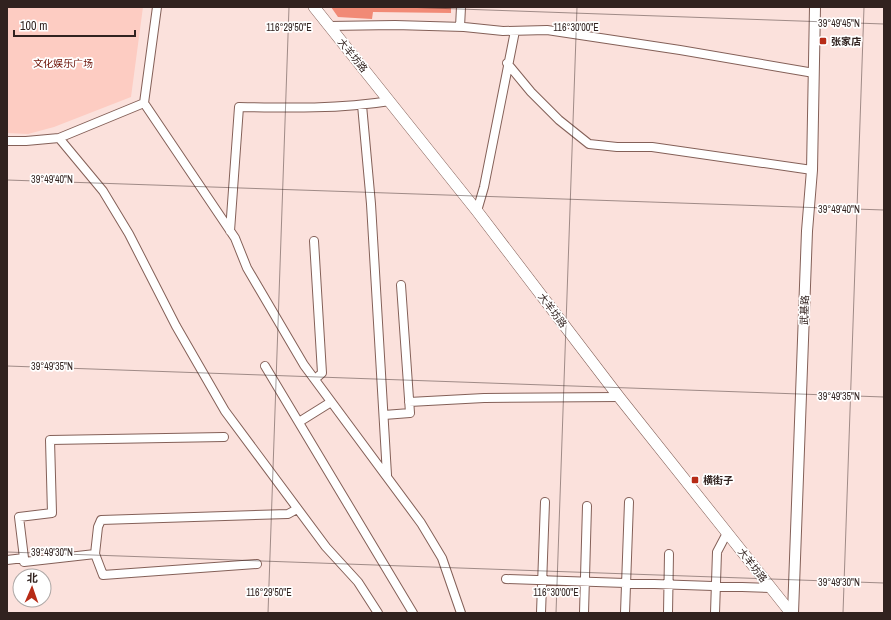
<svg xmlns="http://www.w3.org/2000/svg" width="891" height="620" font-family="'Archivo Narrow','Noto Sans SC',sans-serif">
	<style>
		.green { fill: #fdccc2 }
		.forest { fill: #f18a76 }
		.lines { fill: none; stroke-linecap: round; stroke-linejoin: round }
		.minor-casing { stroke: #846058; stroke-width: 10 }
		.tertiary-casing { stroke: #846058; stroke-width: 12 }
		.secondary-casing { stroke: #846058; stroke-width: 12 }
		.minor { stroke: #fff; stroke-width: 8 }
		.tertiary { stroke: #fff; stroke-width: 10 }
		.secondary { stroke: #fff; stroke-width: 11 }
		.ticks { fill: none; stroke: #31221f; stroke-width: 1; stroke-opacity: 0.45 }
		.poi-dot { fill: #b72b16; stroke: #fff; stroke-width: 1.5 }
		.labels { text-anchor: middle; stroke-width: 3.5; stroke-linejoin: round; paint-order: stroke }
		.poi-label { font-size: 10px; font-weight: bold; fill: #31221f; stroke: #fff; text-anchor: start }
		.street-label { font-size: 10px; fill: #31221f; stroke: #fff }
		.park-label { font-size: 10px; fill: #6b0e02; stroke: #fff }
		.ticks-label { font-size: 10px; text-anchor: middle; fill: #31221f; stroke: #fff; stroke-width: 3.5; stroke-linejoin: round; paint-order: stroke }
	</style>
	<rect width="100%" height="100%" fill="#fbe1dc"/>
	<path class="green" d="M7,7H143L131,97L54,127L28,134L7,133Z"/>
	<path class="forest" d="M331,7H451V13L373,12L372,19L338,17Z"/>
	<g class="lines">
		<g class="minor-casing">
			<path id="minor" d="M329,26L395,25L464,27L503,31L547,30L680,50L814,73
				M460,27L461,7
				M507,63L531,92L559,120L589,144L617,147H652L812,170
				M144,103L235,238L247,268L304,365L421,523L442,558L461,613
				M362,105L371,204L387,475
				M59,138L103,191L129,234L176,326L225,411L326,547L358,582L378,613
				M7,141H26L59,138L144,103L157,7
				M477,211L484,187L515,31
				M230,231L239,107C289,108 340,109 390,101
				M314,241L322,373L315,379
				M265,366L413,613
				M409,402L484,398L619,397
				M384,415L410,413L401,285
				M299,422L331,402
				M95,554L103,575L257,564
				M24,558L19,517L52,513L50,440L224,437
				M7,560L24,558V562L95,554L98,527L101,520L288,514L297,509
				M506,579L771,588
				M541,613L545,502
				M584,613L587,506
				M625,613L629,502
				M668,613L669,554
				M715,613L717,552L727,533"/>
		</g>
		<g class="tertiary-casing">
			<path id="tertiary" d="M793,613L807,231L812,170L815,7"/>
		</g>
		<g class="secondary-casing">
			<path id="secondary" d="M314,7L477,211L619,397L791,613"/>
		</g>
		<use href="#minor" class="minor"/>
		<use href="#tertiary" class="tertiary"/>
		<use href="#secondary" class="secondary"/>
	</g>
	<path class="ticks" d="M403,7L884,24M7,180L884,210M7,366L884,397M7,552L884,583M268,613L289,7M556,613L577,7M843,613L864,7"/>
	<g class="poi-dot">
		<rect x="819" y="37" width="8" height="8" rx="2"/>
		<rect x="691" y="476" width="8" height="8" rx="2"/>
	</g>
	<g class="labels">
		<g class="poi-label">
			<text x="831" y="45">张家店</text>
			<text x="703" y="484">横街子</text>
		</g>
		<g class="street-label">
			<text transform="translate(353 55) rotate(51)" y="4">大羊坊路</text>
			<text transform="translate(553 310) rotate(53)" y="4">大羊坊路</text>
			<text transform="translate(804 310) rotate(-88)" y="4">武基路</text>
			<text transform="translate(753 565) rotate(52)" y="4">大羊坊路</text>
		</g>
		<g class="park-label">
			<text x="63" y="67">文化娱乐广场</text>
		</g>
	</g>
	<g class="ticks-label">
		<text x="839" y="27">39°49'45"N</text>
		<text x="289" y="31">116°29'50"E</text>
		<text x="576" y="31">116°30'00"E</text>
		<text x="52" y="183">39°49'40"N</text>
		<text x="839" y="213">39°49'40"N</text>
		<text x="52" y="370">39°49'35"N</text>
		<text x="839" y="400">39°49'35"N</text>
		<text x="52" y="556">39°49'30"N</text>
		<text x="839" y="586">39°49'30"N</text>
		<text x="269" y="596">116°29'50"E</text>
		<text x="556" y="596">116°30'00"E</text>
	</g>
	<rect width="891" height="620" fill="none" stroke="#31221f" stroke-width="16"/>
	<g transform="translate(32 588) rotate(2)"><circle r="19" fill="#ffffff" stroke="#ada7a5"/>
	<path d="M0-3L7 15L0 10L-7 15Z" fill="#b72b16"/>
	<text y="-6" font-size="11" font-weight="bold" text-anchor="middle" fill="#31221f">北</text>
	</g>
	<path d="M14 30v6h121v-6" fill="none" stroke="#31221f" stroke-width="2"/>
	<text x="20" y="30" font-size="12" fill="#31221f" stroke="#ffffff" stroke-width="3" paint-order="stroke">100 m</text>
</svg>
